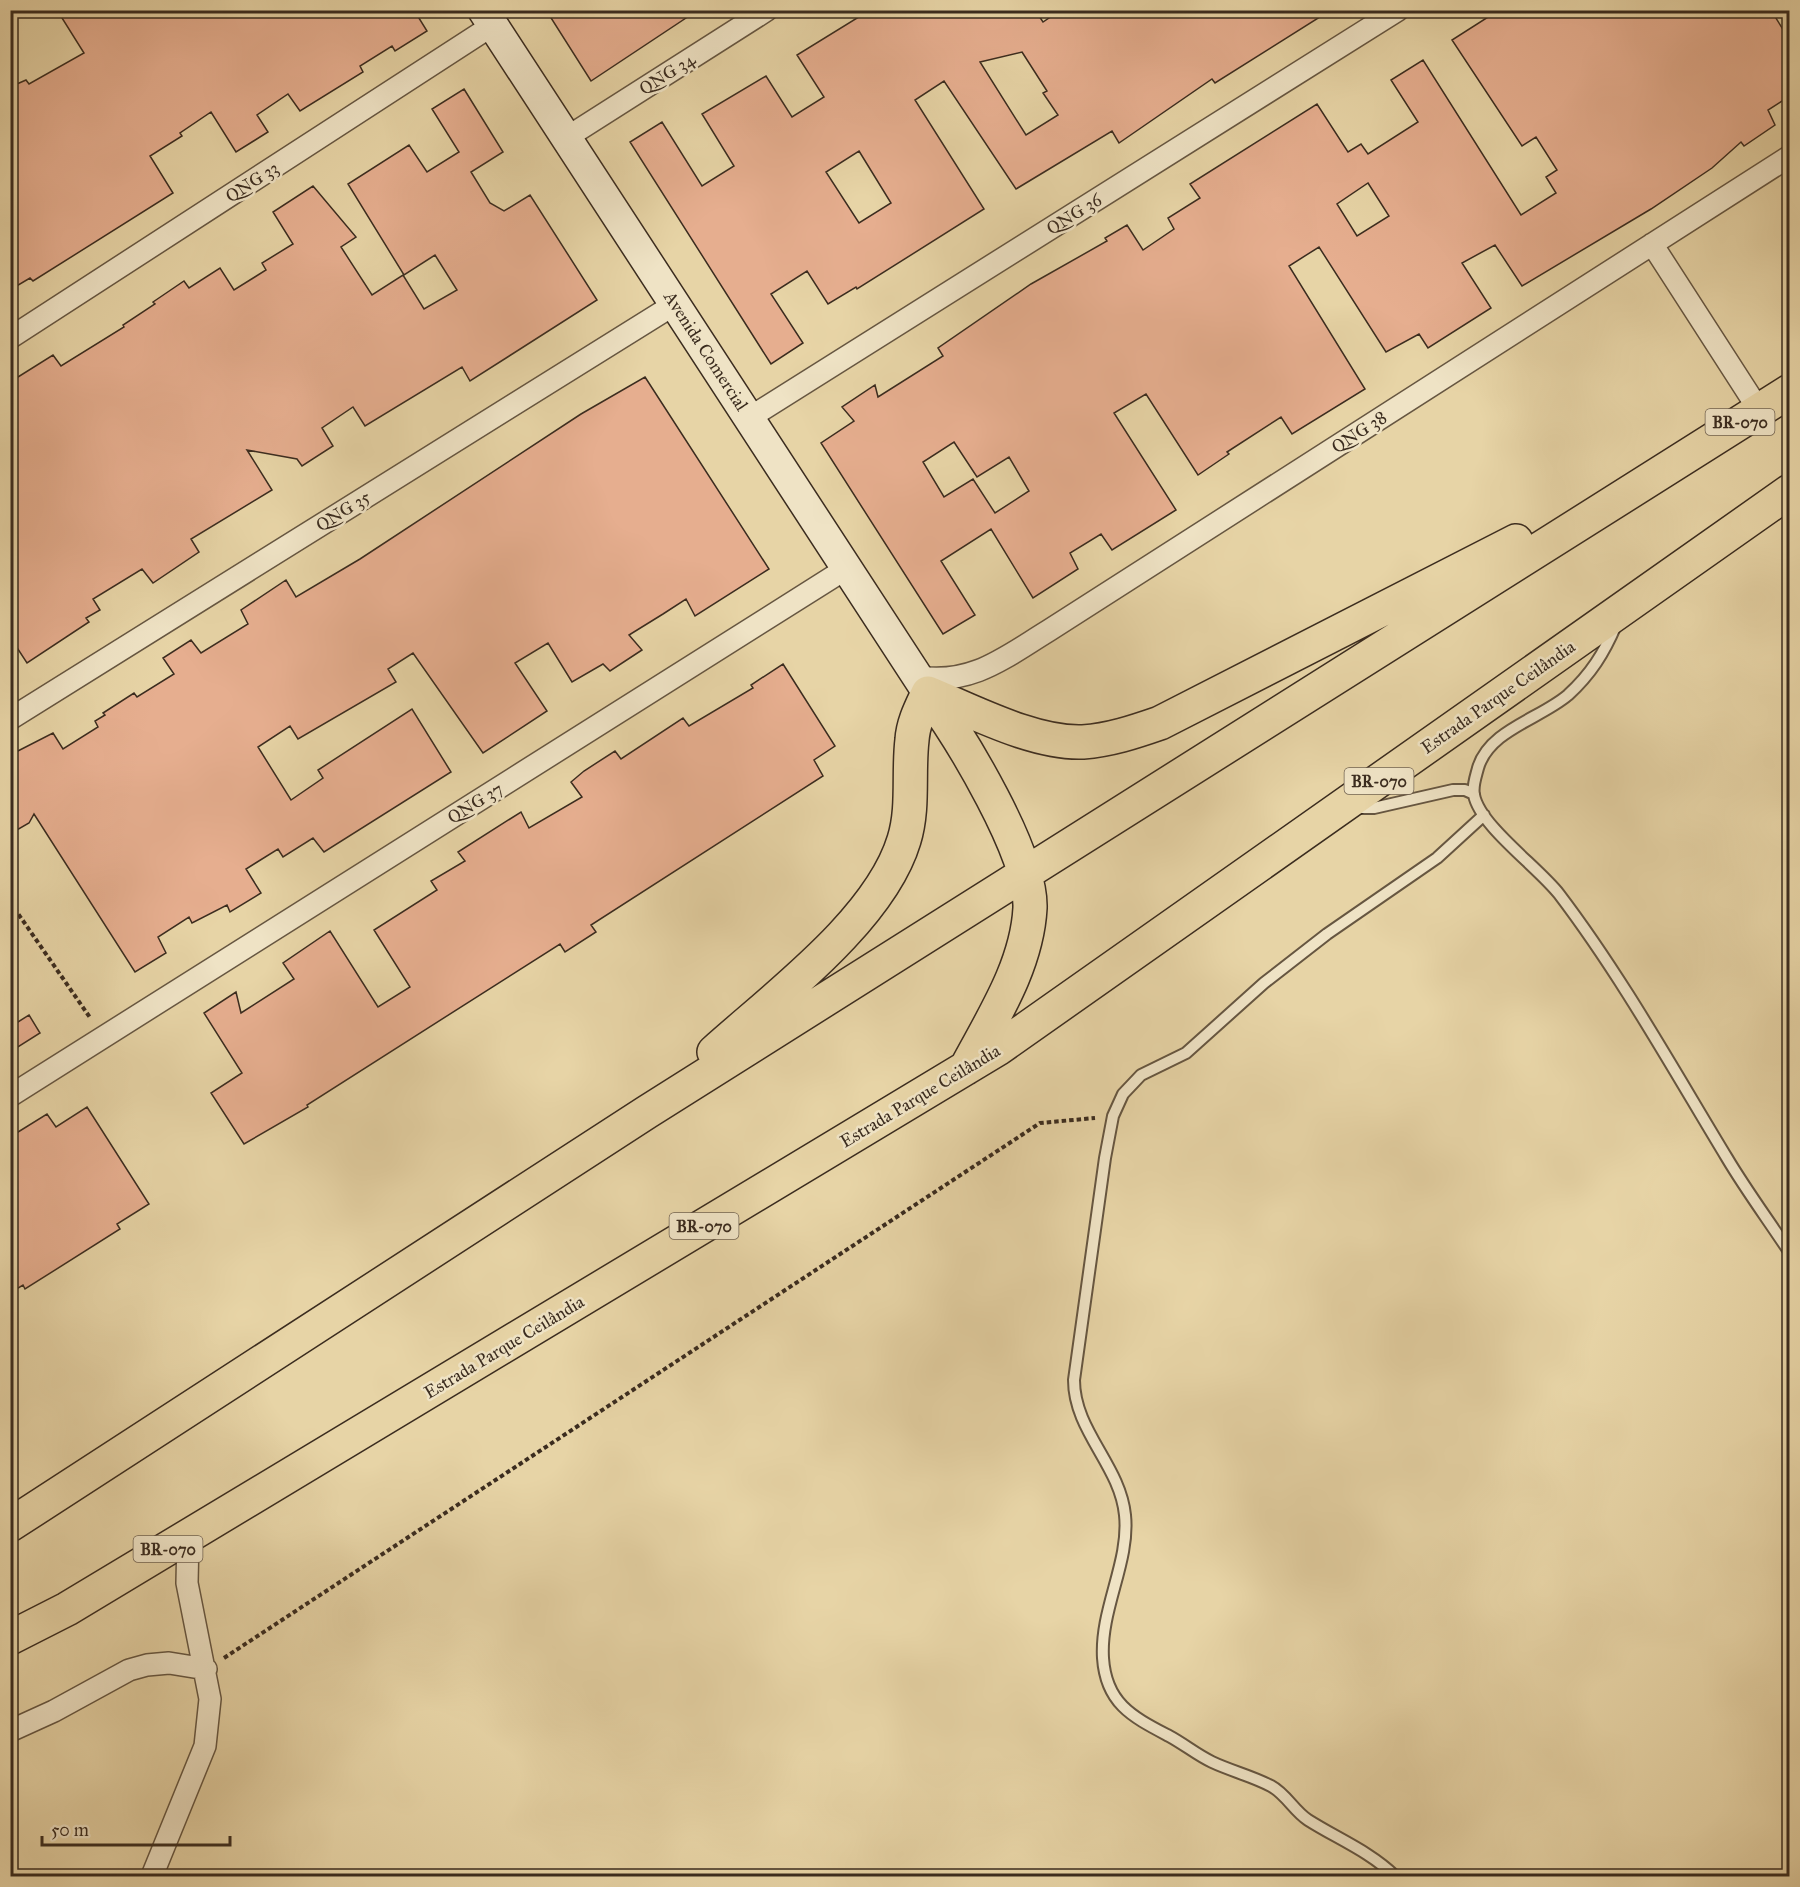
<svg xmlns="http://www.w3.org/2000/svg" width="1800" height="1887" font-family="'IM FELL Great Primer',serif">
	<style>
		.building { fill: #e6ae8f; stroke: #3b2c1f; stroke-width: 1.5; fill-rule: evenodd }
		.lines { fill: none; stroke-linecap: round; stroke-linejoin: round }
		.lane-casing { stroke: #665641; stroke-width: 14 }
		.street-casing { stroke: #665641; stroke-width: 24 }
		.secondary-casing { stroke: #3b2c1f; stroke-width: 33 }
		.highway-casing { stroke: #3b2c1f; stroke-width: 36 }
		.path { stroke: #3b2c1f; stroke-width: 4; stroke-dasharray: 4.5 3; stroke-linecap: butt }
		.lane { stroke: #efe3c5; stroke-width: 10 }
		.street { stroke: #efe3c5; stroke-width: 21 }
		.secondary { stroke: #efe3c5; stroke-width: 30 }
		.highway { stroke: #e7d4a6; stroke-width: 33 }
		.labels { text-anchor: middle; stroke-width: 5; stroke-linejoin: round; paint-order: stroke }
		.shield { fill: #efe3c5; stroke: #716351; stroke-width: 1.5 }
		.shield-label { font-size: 16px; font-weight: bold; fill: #3b2c1f }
		.street-label { font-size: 18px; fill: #3b2c1f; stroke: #efe3c5 }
	</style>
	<rect width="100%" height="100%" fill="#e7d4a6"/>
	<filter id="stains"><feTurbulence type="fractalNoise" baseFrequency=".00333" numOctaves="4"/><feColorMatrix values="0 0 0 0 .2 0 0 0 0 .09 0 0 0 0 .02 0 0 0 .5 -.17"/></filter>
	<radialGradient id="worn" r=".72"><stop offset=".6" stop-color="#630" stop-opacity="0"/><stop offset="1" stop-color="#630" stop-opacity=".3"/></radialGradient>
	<path class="building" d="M57,10H414L427,31L395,51L392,46L360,66L363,72L300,111L288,94L257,115L268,132L236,152L211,112L180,133L182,136L150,156L173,193L33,281L30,278L10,290V87L26,80L29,84L84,53Z
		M546,10H698L591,81Z
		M870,10H1035L1043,22L1061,10H1331L1215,83L1212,79L1119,143L1112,131L1016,189L944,81L915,100L984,209L857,289L856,287L828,304L807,271L771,294L803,343L771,364L630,142L662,122L702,186L734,166L702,114L766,76L792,117L824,97L797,55ZM1022,52L1047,91L1043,93L1058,115L1026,135L980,62ZM859,151L891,203L859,223L826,172Z
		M1499,10H1771L1790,41V96L1768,110L1775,125L1744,146L1741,142L1712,168L1651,209L1522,286L1495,245L1462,263L1491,308L1428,348L1419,334L1386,352L1319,247L1289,266L1365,389L1292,434L1281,417L1227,452L1229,454L1198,475L1146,394L1114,413L1176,510L1112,550L1101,534L1070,553L1078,569L1033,598L991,529L941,561L975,615L943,634L821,443L854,421L842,407L875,385L878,397L943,356L938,348L1031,284L1107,241L1105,238L1127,225L1143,250L1174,229L1168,218L1200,198L1190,184L1317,104L1348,152L1361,144L1368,154L1418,122L1391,80L1423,60L1521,215L1556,193L1546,177L1557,170L1536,137L1522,146L1452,40ZM1368,183L1389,216L1357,236L1337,204ZM954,442L977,477L1009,457L1029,491L995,513L973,479L944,497L923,462Z
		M464,89L503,152L471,172L490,203L504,211L530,195L597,300L470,381L462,367L365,426L353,407L322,428L333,446L302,466L297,459L247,450L272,490L191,539L199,552L153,583L142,569L93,599L100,610L86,618L89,622L27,663L10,637V382L53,355L61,366L124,327L123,325L155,304L153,302L184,281L189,288L220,268L234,290L266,270L262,263L293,244L273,212L313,186L356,237L341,247L372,295L403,275L424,309L457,290L435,255L404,275L348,184L409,145L427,172L459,152L432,109Z
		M645,377L769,569L695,616L686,599L663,614L629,635L642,650L610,671L603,664L572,682L548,643L515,663L547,711L483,753L413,653L388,669L396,682L298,739L290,726L258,747L291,800L323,778L318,770L412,709L451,772L324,852L313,838L283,857L278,849L246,869L261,893L230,912L227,905L192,923L189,917L158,937L166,953L135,972L34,814L29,823L10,834V755L53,733L63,749L98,727L95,721L105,715L103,713L134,693L137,697L174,674L163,658L191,640L201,653L248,624L241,610L286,580L296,597L360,559L581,414Z
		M783,664L835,746L814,760L823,776L591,925L596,932L565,952L560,944L307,1105L308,1107L244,1144L211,1093L242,1073L204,1013L236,992L241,1013L294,979L283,963L330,931L378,1007L410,987L374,930L437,890L431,881L465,861L458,852L521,812L529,828L582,797L571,782L584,771L615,751L621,759L683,718L689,726L753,688L751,685Z
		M29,1015L40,1033L10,1052V1027Z
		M87,1107L149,1204L117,1224L120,1229L25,1289L23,1285L10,1293V1137L47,1114L56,1127Z"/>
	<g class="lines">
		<g class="lane-casing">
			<path id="lane" d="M1616,625C1604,653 1591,674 1568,695C1540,719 1489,730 1478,768C1476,776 1472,786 1474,795C1480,826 1538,867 1559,894C1622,977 1673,1069 1727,1158C1746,1190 1769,1221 1790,1253
				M1354,808H1374L1453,790H1465L1474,794
				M1395,1876C1369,1851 1338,1839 1308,1820C1294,1811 1286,1794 1271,1786C1252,1776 1231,1771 1212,1762C1197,1755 1184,1744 1169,1736C1133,1717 1106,1704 1103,1658C1100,1609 1130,1562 1125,1515C1120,1465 1074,1431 1074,1380L1105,1158L1113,1116L1123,1094L1141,1075L1186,1053L1264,983L1327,934L1437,858L1484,815"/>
		</g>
		<g class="street-casing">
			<path id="street" d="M566,138L767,10
				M1652,244L1759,410
				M10,338L493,25
				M749,418L1398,10
				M918,677C972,685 1004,658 1048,631L1790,156
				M10,719L675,304
				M10,1096L847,568
				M10,1731L54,1711L129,1670L147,1665L169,1663L206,1669
				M152,1876L205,1746L210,1699L187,1583L188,1537"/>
		</g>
		<g class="secondary-casing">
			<path id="secondary" d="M483,10L928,693"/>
		</g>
		<g class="highway-casing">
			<path id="highway" d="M928,693C972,711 1034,744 1083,742C1110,740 1134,732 1160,723L1516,541
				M928,693C961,738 1032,854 1030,908C1027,966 992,1019 966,1068
				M714,1052C775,997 880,920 904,840C914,808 908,773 912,740C913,723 921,708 928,693
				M10,1525L647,1112L1790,391
				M10,1638L67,1609L999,1048L1790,491"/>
		</g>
		<path class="path" d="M10,902L91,1019
			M224,1658L1040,1123L1095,1118"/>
		<use href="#lane" class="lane"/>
		<use href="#street" class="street"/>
		<use href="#secondary" class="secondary"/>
		<use href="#highway" class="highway"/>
	</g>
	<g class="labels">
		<g class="shield">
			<rect x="1705.5" y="409" width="69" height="26" rx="4.5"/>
			<rect x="1344.5" y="768" width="69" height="26" rx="4.5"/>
			<rect x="669.5" y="1213" width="69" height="26" rx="4.5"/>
			<rect x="133.5" y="1536" width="69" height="26" rx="4.5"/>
		</g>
		<g class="shield-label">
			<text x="1740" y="428">BR-070</text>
			<text x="1379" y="787">BR-070</text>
			<text x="704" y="1232">BR-070</text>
			<text x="168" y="1555">BR-070</text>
		</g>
		<g class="street-label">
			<text transform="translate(667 74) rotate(-32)" y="6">QNG 34</text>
			<text transform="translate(252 182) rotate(-33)" y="6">QNG 33</text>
			<text transform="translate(1074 214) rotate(-32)" y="6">QNG 36</text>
			<text transform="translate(706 351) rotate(57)" y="6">Avenida Comercial</text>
			<text transform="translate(1359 432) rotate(-33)" y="6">QNG 38</text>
			<text transform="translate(343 511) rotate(-32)" y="6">QNG 35</text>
			<text transform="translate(1498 697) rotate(-35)" y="6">Estrada Parque Ceilândia</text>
			<text transform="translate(475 803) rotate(-32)" y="6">QNG 37</text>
			<text transform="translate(920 1096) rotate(-31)" y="6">Estrada Parque Ceilândia</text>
			<text transform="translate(504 1347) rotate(-31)" y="6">Estrada Parque Ceilândia</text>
		</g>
	</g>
	<rect width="1800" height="1887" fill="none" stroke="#e7d4a6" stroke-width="36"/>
	<rect x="12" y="12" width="1776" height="1863" fill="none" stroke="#3b2c1f" stroke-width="3"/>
	<rect x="18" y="18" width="1764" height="1851" fill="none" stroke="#3b2c1f" stroke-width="1.5"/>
	<path d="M42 1836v9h188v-9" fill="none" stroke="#3b2c1f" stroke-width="3"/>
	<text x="51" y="1836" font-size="18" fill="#3b2c1f" stroke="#efe3c5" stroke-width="4.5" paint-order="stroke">50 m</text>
	<rect width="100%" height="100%" filter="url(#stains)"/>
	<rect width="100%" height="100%" fill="url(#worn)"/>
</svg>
